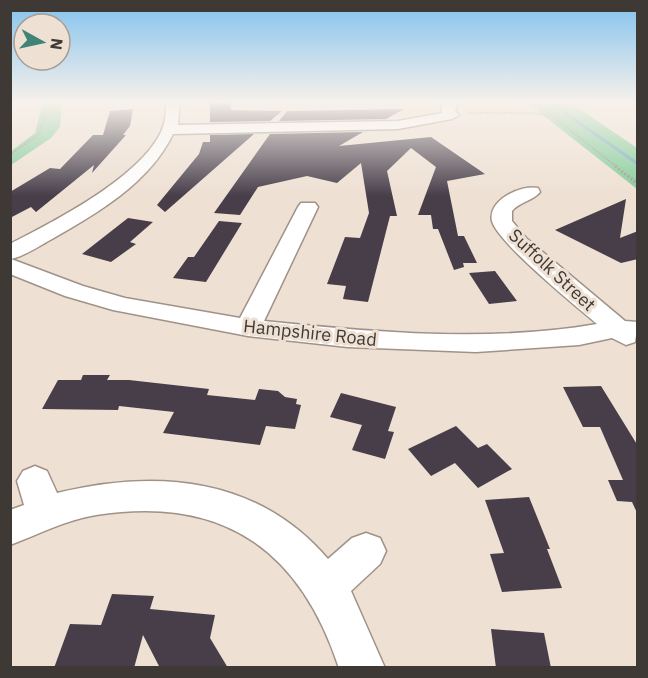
<svg xmlns="http://www.w3.org/2000/svg" width="648" height="678" font-family="'IBM Plex Sans',sans-serif">
	<style>
		.green { fill: #80cc98 }
		.lines { fill: none; stroke-linecap: round; stroke-linejoin: round }
		.stream { fill: #72a8bd; fill-rule: evenodd }
		.building { fill: #473e4a }
		.minor-casing { stroke: #a09287; stroke-width: 3 }
		.path-far1 { stroke: #9f958c; stroke-width: 2; stroke-dasharray: 1.5 1.5; stroke-linecap: butt }
		.path { stroke: #9f958c; stroke-width: 3; stroke-dasharray: 2 2; stroke-linecap: butt }
		.minor { fill: #fff; fill-rule: evenodd }
		.labels { text-anchor: middle; stroke-width: 6; stroke-linejoin: round; paint-order: stroke }
		.street-label { font-size: 18px; fill: #3e3934; stroke: #eee0d3 }
	</style>
	<rect width="100%" height="100%" fill="#eee0d3"/>
	<path class="green" d="M43,101H62L60,127L51,138L11,165V151L35,133Z
		M525,101H568L637,148V189Z"/>
	<g class="lines">
		<path class="stream" d="M546,101H550L638,162V166Z"/>
	</g>
	<path class="building" d="M210,101H230L231,110L282,111L270,121L210,122Z
		M133,109L130,126L123,135H126L92,173L94,165L36,212L31,207L10,218V192L50,168L60,169L93,135H103L110,111Z
		M404,109L386,119L279,121L287,111Z
		M363,132L339,146L431,137L485,174L447,181L458,236H464L477,263H463L464,267L454,270L438,229H433L431,215H418L436,167L411,148L387,171L397,216H390L368,302L343,299L346,286L327,284L345,237L360,238L369,213L361,163L337,183L307,176L258,187L240,215L214,213L270,134Z
		M254,134L165,212L157,205L199,154L203,142H210V135Z
		M626,199L620,238L638,231V259L621,263L555,230Z
		M128,218L153,222L130,242L136,244L111,262L82,254Z
		M219,221L242,223L206,282L173,278L188,257H194Z
		M495,271L517,301L489,304L469,273Z
		M83,375H110L107,380H129L209,389L207,395L255,400L259,389L278,391L285,397L297,399L296,404L301,405L295,429L266,426L260,445L163,433L174,412L119,406L118,410L42,409L58,380H81Z
		M601,386L638,446V515L632,502L617,501L608,480H623L600,427H583L563,387Z
		M341,393L396,407L388,431L394,432L385,459L352,450L362,425L330,417Z
		M456,426L478,448L487,444L512,469L478,488L455,463L431,476L408,449Z
		M529,497L550,549H547L562,588L502,592L490,554L504,553L485,500Z
		M112,594L154,596L150,609L215,615L210,638L228,668H160L143,635L134,668H54L70,624L101,625Z
		M491,629L544,633L551,668H496Z"/>
	<g class="lines">
		<g class="minor-casing">
			<path id="minor" d="M166,101H180L178,125L398,121L442,113L441,101H455L457,105L455,111L459,115L452,119L398,129L173,134C149,183 98,213 52,239C39,246 25,256 11,259L83,286L125,298L240,318L298,207L301,203H315L318,207L264,321C372,332 489,343 597,324C577,307 497,242 492,221C487,201 521,184 538,188L540,192C533,201 519,202 512,211V221L526,238L625,321L638,322L635,342L626,345L612,338L579,345L476,352L348,347L248,336L113,310L65,296L10,274V244C53,222 150,173 164,124C166,117 166,108 166,101Z
				M629,101H638V106Z
				M35,466L47,471L57,493C156,469 257,476 328,559L352,538L366,533L380,538L386,551L380,564L351,591L385,668H339C300,549 222,495 96,515C66,520 39,534 10,545V510L24,505L17,481L23,471Z"/>
		</g>
		<path class="path-far1" d="M533,101L617,167
			M468,113H532L550,116
			M10,155L39,134L50,101"/>
		<path class="path" d="M615,166L638,184"/>
		<use href="#minor" class="minor"/>
	</g>
	<linearGradient id="sky" x2="0" y2="1"><stop stop-color="#82c2ee"/><stop offset="0.52" stop-color="#f7f1eb"/><stop offset="1" stop-color="#f7f1eb" stop-opacity="0"/></linearGradient>
	<rect width="648" height="196" fill="url(#sky)"/>
	<g class="labels">
		<g class="street-label">
			<text transform="translate(552 270) rotate(43)" y="6">Suffolk Street</text>
			<text transform="translate(310 333) rotate(6)" y="6">Hampshire Road</text>
		</g>
	</g>
	<rect width="648" height="678" fill="none" stroke="#3e3934" stroke-width="24"/>
	<g transform="translate(42 42) rotate(98)"><circle r="28" fill="#eee0d3" stroke="#a89d93" stroke-width="1.5"/>
	<path d="M0-4.5L10 22L0 15L-10 22Z" fill="#408478"/>
	<text y="-9" font-size="16" font-weight="bold" text-anchor="middle" fill="#3e3934">N</text>
	</g>
</svg>
